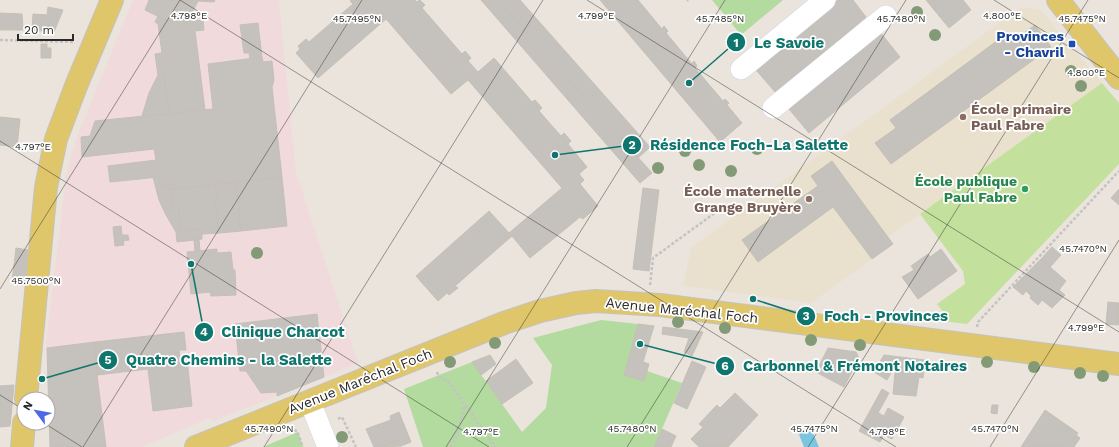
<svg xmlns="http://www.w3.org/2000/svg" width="1119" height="447" font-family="'Work Sans',sans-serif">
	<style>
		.education { fill: #e9e1ce }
		.medical { fill: #f0dadb }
		.green { fill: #b3da9f }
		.pitch { fill: #c3e09c }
		.water { fill: #7bc5e0 }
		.building { fill: #c5c1bc; stroke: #c5c0b6 }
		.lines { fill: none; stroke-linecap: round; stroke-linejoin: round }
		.minor-casing { stroke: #d2d4e0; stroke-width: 22 }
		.major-casing { stroke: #c3c3c3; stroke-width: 24 }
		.path { stroke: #c3c3c3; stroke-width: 2.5; stroke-dasharray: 3 2; stroke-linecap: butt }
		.minor { stroke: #fff; stroke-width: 21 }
		.major { stroke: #e0c66b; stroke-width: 22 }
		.tree { fill: #839a76 }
		.ticks { fill: none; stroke: #292929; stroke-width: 1; stroke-opacity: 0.45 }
		.transit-dot { fill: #1a4fb4; stroke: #fff; stroke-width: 1.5 }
		.education-dot { fill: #8d6e63; stroke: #fff; stroke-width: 1.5 }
		.leisure-dot { fill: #2e9e5b; stroke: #fff; stroke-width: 1.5 }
		.labels { text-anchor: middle; stroke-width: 3.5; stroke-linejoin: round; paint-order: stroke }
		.transit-label { font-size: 14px; font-weight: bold; fill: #164399; stroke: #fff; text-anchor: end }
		.education-label { font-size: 14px; font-weight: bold; fill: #785e54; stroke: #fff; text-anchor: start }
		.leisure-label { font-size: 14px; font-weight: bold; fill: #27864d; stroke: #fff; text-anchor: end }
		.street-label { font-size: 14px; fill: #292929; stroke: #fff }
		.ticks-label { font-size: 10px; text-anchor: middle; fill: #292929; stroke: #fff; stroke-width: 3.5; stroke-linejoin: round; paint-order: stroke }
		.leader { fill: none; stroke: #0f766e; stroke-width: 1.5 }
		.callout-dot { fill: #0f766e; stroke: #fff; stroke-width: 1.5 }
		.mark-label { font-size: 12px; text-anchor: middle; font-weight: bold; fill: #fff }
		.callout-label { font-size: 15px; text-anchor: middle; font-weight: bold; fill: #0f766e; stroke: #fff; stroke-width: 3.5; stroke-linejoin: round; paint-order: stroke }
	</style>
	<rect width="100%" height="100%" fill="#eae4dc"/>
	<path class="education" d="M1021,7L1041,10L1102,83L888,237L893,244L811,303L683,286L691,248Z"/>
	<path class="medical" d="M133,0H279L296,172L358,363L214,421L210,418L141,447H50L46,344L67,170L77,137Z"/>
	<path class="green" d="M712,0H783L741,35Z
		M601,320L638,324L624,375L644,380L647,371L682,383L654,447H423L404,389L472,362L522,432L546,408L552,365L533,338Z
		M298,432L303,447H263Z"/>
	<path class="pitch" d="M1102,83L1119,103V164L967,324L943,321L944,313L937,304L965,284L963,271L920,214Z"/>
	<path class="water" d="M810,426L819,447H804L798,432Z"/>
	<path class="building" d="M149,0H215L214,2L198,1L184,29L145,10Z
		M352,0H415L416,2L420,0L425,5L422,8L462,54L465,51L471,58L468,61L478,72L494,58L532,102L535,100L542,108L539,111L561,136L564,133L571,141L568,144L587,167L579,174L584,180L580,184L598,206L583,219L580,217L530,258L512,236L455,286L458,288L449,295L447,293L438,301L416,276L489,211L509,233L562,188L468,80L451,94L386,19L318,78L296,53L300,49L298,46L306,39L309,42L353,4L350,1Z
		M481,0H498L652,173L640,183Z
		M498,0H520L650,147L638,158Z
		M600,0H638L662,29L664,26L668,31L666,33L692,64L694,61L697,66L695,68L723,101L725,99L729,103L727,105L742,123L720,142Z
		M838,0H853L866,17L776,93L756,70Z
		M926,0H963L971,10L949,28Z
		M48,7L63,10L54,32L32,30L33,14L47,15Z
		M0,13L22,14L23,30H0Z
		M158,16L184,29L188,21L203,20L204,30L195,31L205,110L169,114L164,74L158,75L155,54L162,53L158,24L155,22Z
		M258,23L262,57L250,58L249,53H244L240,25Z
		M1035,25L1051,47L891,164L875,143L896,128L890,120L1009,32L1015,40Z
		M880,32L900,57L809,133L789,109Z
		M41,44H47V48H51V58H41Z
		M262,57L263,62L272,61L274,80L272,87L282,177L175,189V184L161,186L159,177L110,182L108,166L156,160L154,149L82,157L81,137L90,136L95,121L213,109L208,64Z
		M164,74L169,114L142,116L149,93L158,75Z
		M0,117L20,119L17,147L0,145Z
		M832,161L893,244L872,259L833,207L766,256L750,234L818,186L811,176Z
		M153,177H159L161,186L175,184V189L171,190L173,207H178L181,231L176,232L166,215L159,200Z
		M282,177L287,226L241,231L236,182Z
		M236,182L241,231L219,233L215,203H218L215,184Z
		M215,184L218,203H215L219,233L202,234V229L181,231L178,207H173L171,190Z
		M643,188L659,190L649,271L633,269Z
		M1119,189V205L1111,198Z
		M121,226L122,235H128L129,240L123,241L124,245L115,246L113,227Z
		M202,229V239L177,242L176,232Z
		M750,234L766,256L758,262L742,240Z
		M199,239L200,251H195L194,240Z
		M1052,247L1061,255L1050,267L1041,259Z
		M16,248L28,250L25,282L12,281Z
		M217,249V253L231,252L233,270H235L236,295L211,296L210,292L191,294L187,252Z
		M941,249L957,271L918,299L902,277L914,270L911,266L928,254L930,257Z
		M1041,259L1066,281L1059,290L1065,295L1052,308L1042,300L1038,305L1030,298L1031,296L1026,291L1023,295L1013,287Z
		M1108,302L1119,303V325L1106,324Z
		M317,314L324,377L277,396V392L261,393L246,371H240L235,324Z
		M638,324L654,326L643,362L649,364L644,381L624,375Z
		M663,327L703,332L692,356L684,352L689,338L662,334Z
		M184,332L186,350H179L180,360L187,359L192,406L153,411L148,369L97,375L95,342Z
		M95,342L97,375L106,447H50L47,348Z
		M828,348L856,352L859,358L844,387L816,372Z
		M490,355L496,364L481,375L472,362Z
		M884,355L900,357L887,380L874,372Z
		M900,357L925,360L923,378L919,377L916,396L893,394L895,373H898Z
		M516,359L533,383L502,404L486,381Z
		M692,361L706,367L687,409L674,403Z
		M14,385L10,426L0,427V386Z
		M882,389L889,393L878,413L871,409Z
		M735,393L758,415L728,447H699L691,439L703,427L699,424L717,405L720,408Z
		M992,405H998L997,414L991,413Z
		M888,408L904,417L892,439L884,435L880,442L859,431L871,409L884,416Z
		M1045,410L1078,433L1076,435L1068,447H1021Z
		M399,412L411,442L401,446L399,439L382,447H374L366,429L391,420L390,416Z
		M662,429L676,436L671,447H654Z
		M1076,435L1080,438L1074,447H1068Z
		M399,439L401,446L382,447V446Z"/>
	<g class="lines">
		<g class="minor-casing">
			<path id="minor" d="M741,69L825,0
				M773,108L886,16
				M310,402L328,447"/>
		</g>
		<g class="major-casing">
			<path id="major" d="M1058,0L1119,78
				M26,399L46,187L56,139L76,86L112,0
				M22,447L24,423
				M196,447L504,323L540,311L576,303L596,301L660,305L1119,364"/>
		</g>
		<path class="path" d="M687,1L688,0
			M0,40L73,42
			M650,285L653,258L723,207
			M977,327L978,322L1119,171
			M437,372L439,377L448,381L495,447
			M338,419L342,417L356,447
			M294,430L297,431L303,447
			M450,447L456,438L465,405"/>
		<use href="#minor" class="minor"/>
		<use href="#major" class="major"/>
	</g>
	<g class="tree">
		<circle cx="917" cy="12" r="6"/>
		<circle cx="935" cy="35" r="6"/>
		<circle cx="1071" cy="71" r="6"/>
		<circle cx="1081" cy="86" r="6"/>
		<circle cx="757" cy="149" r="6"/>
		<circle cx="685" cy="151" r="6"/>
		<circle cx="699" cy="165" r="6"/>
		<circle cx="658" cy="168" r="6"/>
		<circle cx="731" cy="171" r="6"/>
		<circle cx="257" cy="253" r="6"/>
		<circle cx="678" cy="322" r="6"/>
		<circle cx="725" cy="328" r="6"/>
		<circle cx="811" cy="340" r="6"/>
		<circle cx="495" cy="343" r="6"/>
		<circle cx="860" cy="345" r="6"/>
		<circle cx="450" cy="362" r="6"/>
		<circle cx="987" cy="362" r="6"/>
		<circle cx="1034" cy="367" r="6"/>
		<circle cx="1080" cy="373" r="6"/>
		<circle cx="1103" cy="376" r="6"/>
		<circle cx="342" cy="437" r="6"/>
	</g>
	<path class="ticks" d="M180,0L896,447M587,0L1119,332M994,0L1119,78M0,141L489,447M0,289L180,0M0,395L24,410M44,423L82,447M83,447L362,0M264,447L543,0M446,447L725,0M627,447L906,0M808,447L1088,0M990,447L1119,240"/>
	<rect class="transit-dot" x="1068" y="40" width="8" height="8" rx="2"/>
	<g class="education-dot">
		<circle cx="963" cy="117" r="4"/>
		<circle cx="809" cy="199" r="4"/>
	</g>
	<circle class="leisure-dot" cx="1025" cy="189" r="4"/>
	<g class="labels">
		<g class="transit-label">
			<text x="1064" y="41">Provinces<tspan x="1064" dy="16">- Chavril</tspan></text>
		</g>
		<g class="education-label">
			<text x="971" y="114">École primaire<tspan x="971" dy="16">Paul Fabre</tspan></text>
			<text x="801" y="196" text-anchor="end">École maternelle<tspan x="801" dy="16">Grange Bruyère</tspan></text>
		</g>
		<g class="leisure-label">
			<text x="1017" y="186">École publique<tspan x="1017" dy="16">Paul Fabre</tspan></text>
		</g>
		<g class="street-label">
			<text transform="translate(682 310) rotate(6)" y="5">Avenue Maréchal Foch</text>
			<text transform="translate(360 381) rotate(-22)" y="5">Avenue Maréchal Foch</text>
		</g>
	</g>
	<g class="ticks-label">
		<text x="189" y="19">4.798°E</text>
		<text x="596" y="19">4.799°E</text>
		<text x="1002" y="19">4.800°E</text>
		<text x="357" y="22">45.7495°N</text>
		<text x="720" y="22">45.7485°N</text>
		<text x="901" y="22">45.7480°N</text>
		<text x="1082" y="22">45.7475°N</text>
		<text x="1086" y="76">4.800°E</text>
		<text x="33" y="150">4.797°E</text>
		<text x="1083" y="252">45.7470°N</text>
		<text x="36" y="284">45.7500°N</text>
		<text x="1086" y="331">4.799°E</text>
		<text x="269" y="432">45.7490°N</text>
		<text x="632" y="432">45.7480°N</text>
		<text x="814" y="432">45.7475°N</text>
		<text x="995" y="432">45.7470°N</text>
		<text x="481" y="435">4.797°E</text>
		<text x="887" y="435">4.798°E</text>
	</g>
	<path class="leader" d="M689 83L736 42M555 155L632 145M753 299L806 316M191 264L204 332M42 379L108 360M640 344L725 366"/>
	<g class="callout-dot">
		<circle cx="689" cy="83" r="4"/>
		<circle cx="555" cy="155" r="4"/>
		<circle cx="753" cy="299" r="4"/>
		<circle cx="191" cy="264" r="4"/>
		<circle cx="42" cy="379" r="4"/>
		<circle cx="640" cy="344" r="4"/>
		<circle cx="736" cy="42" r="10"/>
		<circle cx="632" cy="145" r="10"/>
		<circle cx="806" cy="316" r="10"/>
		<circle cx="204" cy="332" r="10"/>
		<circle cx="108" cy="360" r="10"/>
		<circle cx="725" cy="366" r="10"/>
	</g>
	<g class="mark-label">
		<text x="736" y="47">1</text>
		<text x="632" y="149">2</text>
		<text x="806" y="320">3</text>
		<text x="204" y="336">4</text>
		<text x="108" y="364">5</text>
		<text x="725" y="370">6</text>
	</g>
	<g class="callout-label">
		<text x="789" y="48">Le Savoie</text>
		<text x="749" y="150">Résidence Foch-La Salette</text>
		<text x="886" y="321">Foch - Provinces</text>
		<text x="283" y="337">Clinique Charcot</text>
		<text x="229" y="365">Quatre Chemins - la Salette</text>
		<text x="855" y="371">Carbonnel &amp; Frémont Notaires</text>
	</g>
	<g transform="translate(36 411) rotate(302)"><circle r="19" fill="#ffffff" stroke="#a9a9a9"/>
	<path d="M0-3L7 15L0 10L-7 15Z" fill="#4e69e5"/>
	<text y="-6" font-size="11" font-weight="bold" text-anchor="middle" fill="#292929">N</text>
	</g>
	<path d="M18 34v6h55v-6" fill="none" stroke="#292929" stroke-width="2"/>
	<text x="24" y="34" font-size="12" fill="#292929" stroke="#ffffff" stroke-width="3" paint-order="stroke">20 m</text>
</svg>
